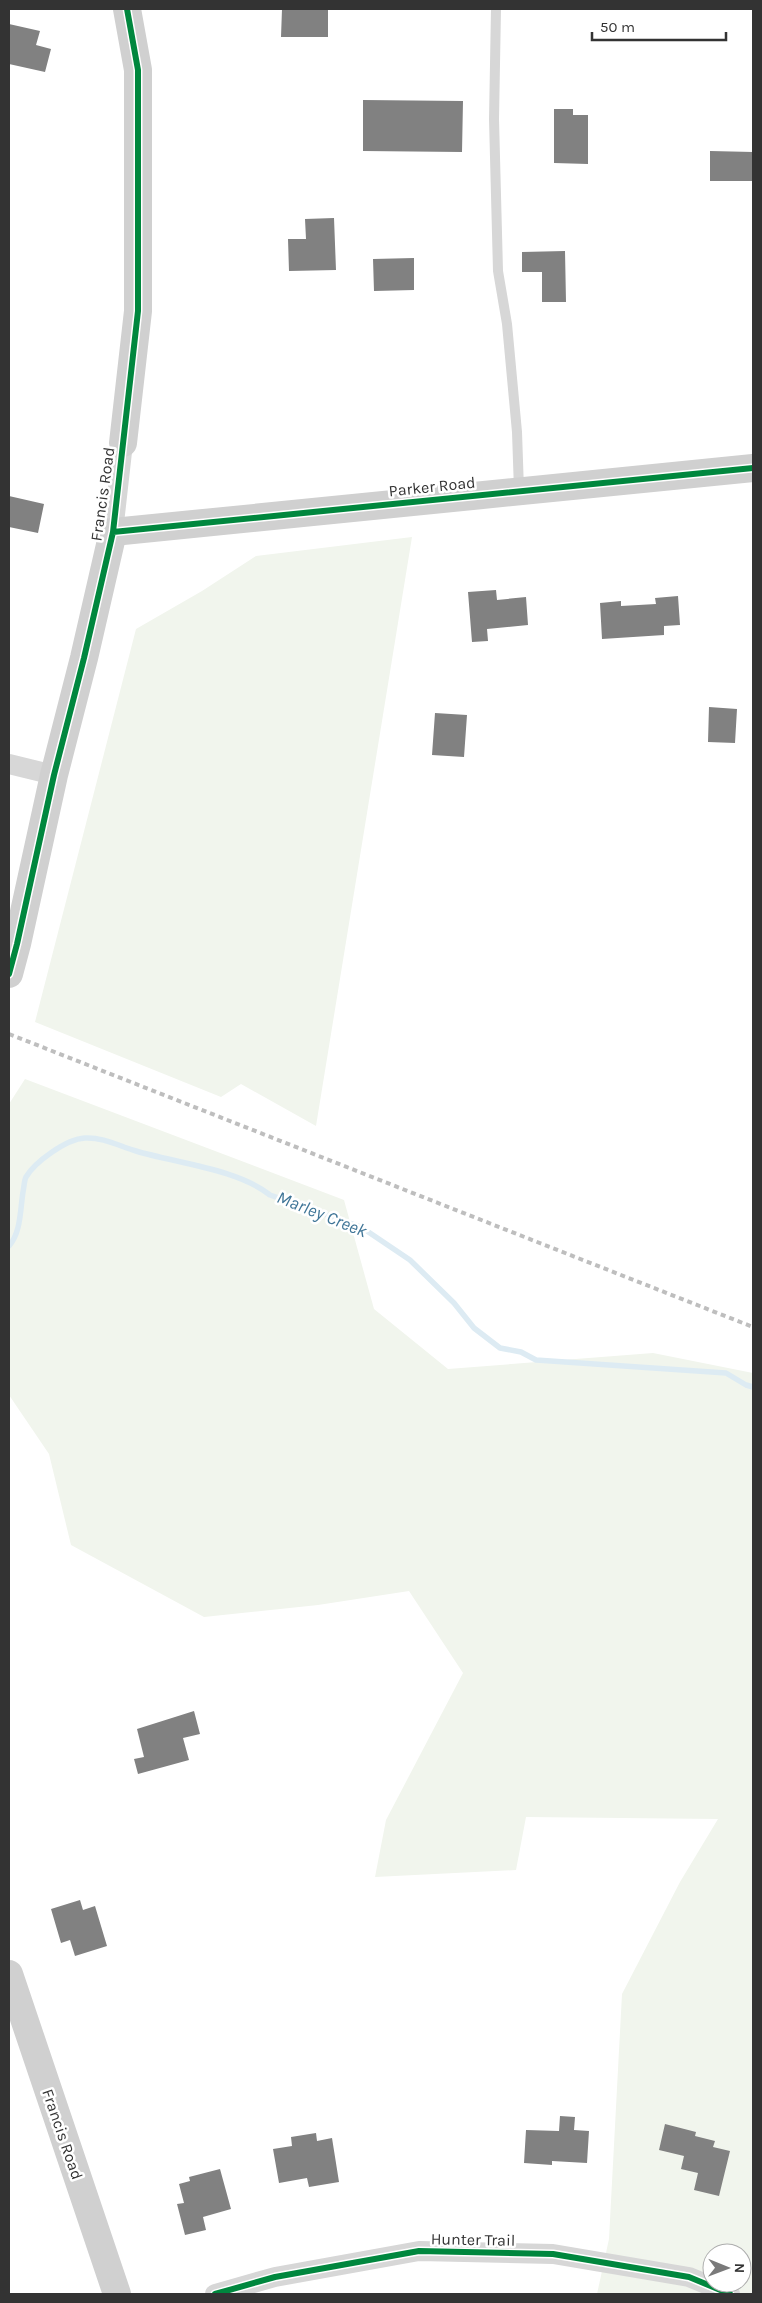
<svg xmlns="http://www.w3.org/2000/svg" width="762" height="2303" font-family="Karla,sans-serif">
	<style>
		.green { fill: #f1f5ed; fill-rule: evenodd }
		.lines { fill: none; stroke-linecap: round; stroke-linejoin: round }
		.stream { stroke: #ddebf3; stroke-width: 5.5 }
		.building { fill: #818181 }
		.lane { stroke: #d7d7d7; stroke-width: 10 }
		.street { stroke: #d7d7d7; stroke-width: 20 }
		.secondary { stroke: #d0d0d0; stroke-width: 28 }
		.rail { stroke: #bebebe; stroke-width: 4; stroke-dasharray: 5 4; stroke-linecap: butt }
		.cycleway-casing { stroke: #fff; stroke-width: 9 }
		.cycleway { stroke: #00873e; stroke-width: 6 }
		.labels { text-anchor: middle; stroke-width: 5; stroke-linejoin: round; paint-order: stroke }
		.street-label { font-size: 16px; fill: #333; stroke: #fff }
		.water-label { font-size: 18px; font-style: italic; fill: #3f7597; stroke: #fff }
	</style>
	<rect width="100%" height="100%" fill="#fff"/>
	<path class="green" d="M412,537L316,1126L241,1084L221,1097L35,1022L136,629L202,591L256,556Z
		M25,1079L344,1200L374,1309L448,1369L653,1353L753,1373V2294H597L609,2239L622,1994L680,1882L718,1819L526,1817L516,1870L375,1877L386,1820L463,1673L409,1591L318,1605L204,1617L71,1545L49,1454L9,1395V1104ZM712,2253H742V2283H712Z"/>
	<g class="lines">
		<path class="stream" d="M9,1246C21,1232 20,1211 23,1192C24,1188 24,1181 26,1177C35,1162 66,1139 85,1138C103,1137 119,1146 136,1151C176,1163 237,1169 270,1195L361,1227L410,1260L454,1303L474,1328L500,1348L521,1352L536,1360L726,1373L746,1385L753,1387"/>
	</g>
	<path class="building" d="M282,9H328V37H281Z
		M9,24L40,31L36,45L51,49L45,72L9,64Z
		M363,100L463,101L462,152L363,151Z
		M554,109H573V115H588V164L554,163Z
		M710,151L753,152V181H710Z
		M334,218L336,270L289,271L288,239H306L305,219Z
		M565,251L566,302H542V272H522V252Z
		M414,258V290L374,291L373,259Z
		M9,496L44,504L38,533L9,527Z
		M496,590L497,600L526,597L528,625L487,629L488,641L472,642L468,592Z
		M678,596L680,625L664,626V635L602,639L600,603L621,601V606L656,604L655,598Z
		M709,707L737,709L735,743L708,742Z
		M435,713L467,715L464,757L432,755Z
		M194,1711L200,1734L183,1738L189,1760L138,1774L134,1759L144,1757L137,1729Z
		M80,1900L83,1910L95,1906L107,1946L75,1956L70,1940L61,1943L51,1909Z
		M560,2116L575,2117L574,2130L589,2131L587,2163L552,2161V2165L524,2163L526,2130L559,2131Z
		M665,2124L696,2132L695,2136L715,2141L713,2147L730,2151L719,2196L694,2190L698,2173L681,2169L684,2156L659,2150Z
		M316,2133L317,2141L332,2138L339,2182L309,2187L307,2178L279,2183L273,2149L292,2146L291,2137Z
		M220,2169L231,2209L203,2217L206,2230L185,2235L177,2204L184,2203L179,2184L190,2181L189,2177Z"/>
	<g class="lines">
		<path class="lane" d="M496,9L494,119L498,271L507,324L517,432L519,490"/>
		<path class="street" d="M113,532L123,443
			M9,764L54,775
			M215,2294L275,2277L419,2251L553,2254L689,2277L730,2294"/>
		<path class="secondary" d="M123,443L138,311V70L127,9
			M9,974L17,944L54,775L84,658L113,532L753,468
			M9,1974L117,2294"/>
		<path class="rail" d="M9,1034L753,1327"/>
		<g class="cycleway-casing">
			<path id="cycleway" d="M113,532L753,468
				M9,974L17,944L54,775L84,658L113,532L138,311V70L127,9
				M215,2294L275,2277L419,2251L553,2254L689,2277L730,2294"/>
		</g>
		<use href="#cycleway" class="cycleway"/>
	</g>
	<g class="labels">
		<g class="street-label">
			<text transform="translate(432 486) rotate(-6)" y="6">Parker Road</text>
			<text transform="translate(102 494) rotate(-82)" y="6">Francis Road</text>
			<text transform="translate(63 2134) rotate(71)" y="6">Francis Road</text>
			<text transform="translate(473 2239) rotate(1)" y="6">Hunter Trail</text>
		</g>
		<g class="water-label">
			<text transform="translate(322 1214) rotate(22)" y="6">Marley Creek</text>
		</g>
	</g>
	<rect width="762" height="2303" fill="none" stroke="#333333" stroke-width="20"/>
	<g transform="translate(727 2268) rotate(91)"><circle r="24" fill="#ffffff" stroke="#adadad"/>
	<path d="M0-4L9 19L0 12L-9 19Z" fill="#7a7a7a"/>
	<text y="-8" font-size="14" font-weight="bold" text-anchor="middle" fill="#333333">N</text>
	</g>
	<path d="M592 32v8h134v-8" fill="none" stroke="#333333" stroke-width="2.5"/>
	<text x="600" y="32" font-size="15" fill="#333333" stroke="#ffffff" stroke-width="4" paint-order="stroke">50 m</text>
</svg>
